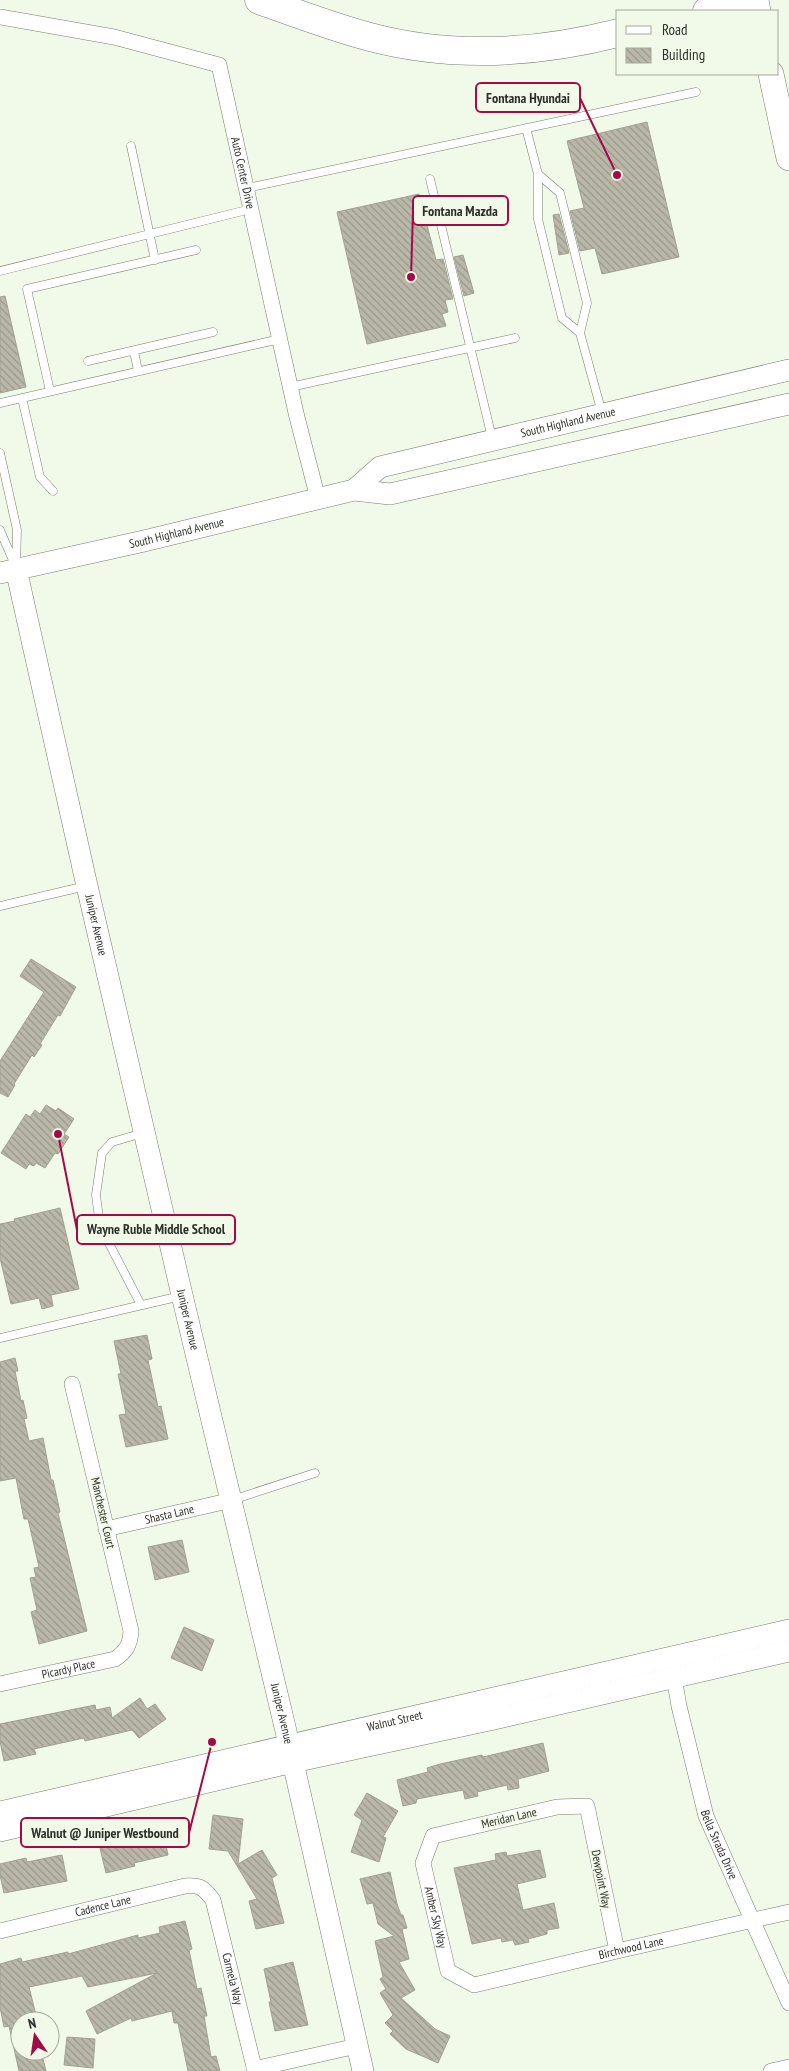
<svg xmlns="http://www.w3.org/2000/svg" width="789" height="2071" font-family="'PT Sans Narrow',sans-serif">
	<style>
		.building { fill: url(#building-back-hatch); stroke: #a1a191 }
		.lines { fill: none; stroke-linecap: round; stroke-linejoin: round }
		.lane-casing { stroke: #777e70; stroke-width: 9 }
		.street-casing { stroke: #777e70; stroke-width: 16 }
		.secondary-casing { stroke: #777e70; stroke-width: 22 }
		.primary-casing { stroke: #777e70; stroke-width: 26 }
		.highway-casing { stroke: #777e70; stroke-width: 29 }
		.lane { stroke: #fff; stroke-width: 8 }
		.street { stroke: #fff; stroke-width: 15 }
		.secondary { stroke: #fff; stroke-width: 21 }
		.primary { stroke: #fff; stroke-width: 25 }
		.highway { stroke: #fff; stroke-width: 28 }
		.labels { text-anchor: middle; stroke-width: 4; stroke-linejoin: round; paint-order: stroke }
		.street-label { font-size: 12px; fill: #2d302a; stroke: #f1f9e9 }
		.leader { fill: none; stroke: #a30b45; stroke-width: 2 }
		.callout-dot { fill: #a30b45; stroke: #f1f9e9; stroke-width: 2 }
		.callout { fill: #f1f9e9; stroke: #a30b45; stroke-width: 2 }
		.callout-label { font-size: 14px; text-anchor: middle; font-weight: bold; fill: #2d302a }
	</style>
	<defs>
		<pattern id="building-back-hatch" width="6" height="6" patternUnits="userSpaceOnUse" patternTransform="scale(1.25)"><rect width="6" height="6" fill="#bab9a9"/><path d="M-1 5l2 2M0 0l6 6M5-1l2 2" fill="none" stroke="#98978a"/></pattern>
	</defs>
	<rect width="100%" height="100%" fill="#f1f9e9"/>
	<path class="building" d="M647,122L679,257L602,274L595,248L580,251L570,211L584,208L567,141Z
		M419,194L436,260L443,259L453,299L445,300L448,312L442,314L446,326L367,344L337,212Z
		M559,214L569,253L559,255L553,215Z
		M463,255L474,293L464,296L454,257Z
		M5,296L26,387L0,393V297Z
		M31,959L76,987L60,1016L58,1015L40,1044L42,1045L34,1057L32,1055L14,1084L15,1085L8,1097L0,1093V1061L44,992L20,976Z
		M46,1105L56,1111L58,1108L74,1119L64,1134L69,1137L58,1154L55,1153L45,1168L36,1163L34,1166L29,1164L26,1169L1,1153L26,1114L30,1117L35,1110L40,1114Z
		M60,1208L79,1289L51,1295L53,1306L42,1309L39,1298L11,1304L0,1258V1224L15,1221L14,1219Z
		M147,1335L152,1359L148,1360L158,1407L161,1406L168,1439L126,1447L119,1415L126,1414L118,1374H121L114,1341Z
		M15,1358L18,1371H15L21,1401L23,1400L27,1418L24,1419L29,1441L43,1438L51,1480H53L60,1512L58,1513L87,1631L39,1644L31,1612L37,1610L30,1578L36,1577L34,1568L39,1567L28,1519H24L16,1478L0,1481V1362Z
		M182,1540L189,1572L155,1580L148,1547Z
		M184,1627L214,1640L202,1671L171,1658Z
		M140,1698L147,1709L155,1704L166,1719L139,1738L132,1730L85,1741L84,1738L34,1749L36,1754L4,1761L0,1741V1724L95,1705L96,1710L110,1707L112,1718Z
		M543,1743L549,1771L518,1779L519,1788L508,1790L507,1785L477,1792L478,1796L465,1799L463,1790L417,1799L416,1803L403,1806L397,1780L428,1772L427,1768L440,1764L482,1755L483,1757Z
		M367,1793L398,1811L383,1837L386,1838L379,1862L351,1852L362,1820L354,1815Z
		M213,1815L243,1819L238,1864L262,1850L277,1875L272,1878L284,1923L256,1929L249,1901L257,1899L228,1851L209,1849Z
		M162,1826L168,1855L134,1863L135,1866L106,1873L98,1840Z
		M540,1850L546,1877L517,1884L523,1910L554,1903L559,1928L547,1930V1934L528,1939L529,1942L515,1945L513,1940L502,1942L501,1938L472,1944L454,1868L496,1860L495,1854L506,1852L507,1856Z
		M62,1855L67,1881L4,1893L0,1875V1864L26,1858L27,1862Z
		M390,1872L397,1904L401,1915H403L407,1928L402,1929L409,1959L399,1962L415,1990L401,1998L435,2029L450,2036L438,2063L406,2049L390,2034L393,2031L385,2023L393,2015L380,1993L386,1989L380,1979L383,1977L375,1941L394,1936L378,1924L373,1903L367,1904L360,1879Z
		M185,1921L192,1949L189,1950L197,1989L201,1988L207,2016H204L211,2057L216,2056L220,2071H188L178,2023H174L172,2011L132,2021L131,2018L97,2034L86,2011L157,1973L88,1987L82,1976L29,1987L37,2019L20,2021V2051H41L46,2071H19L9,2026L4,2027L0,2007V1964L21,1958L22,1962L68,1952V1954L138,1935V1938L160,1933L159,1927Z
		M293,1962L308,2025L275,2031L269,2002H271L264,1969Z
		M67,2037L95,2039L93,2068L64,2065Z"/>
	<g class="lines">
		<g class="lane-casing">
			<path id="lane" d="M526,128L538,174V219L562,318L580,333
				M131,146L155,260
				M538,174L560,193L587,303L580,333L602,413
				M430,179L492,438
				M247,188L696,92
				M0,271L251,209
				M134,351L138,371
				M88,361L213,332
				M290,387L515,338
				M50,391L27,289L196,250
				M22,398L40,477L53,491
				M0,403L280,339
				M0,453L17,530L16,567
				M0,530L15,565
				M0,906L86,886
				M141,1305L100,1226L96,1195L102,1153L112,1142L143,1133
				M0,1338L181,1296
				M232,1500L315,1473"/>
		</g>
		<g class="street-casing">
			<g id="street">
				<path id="s1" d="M0,17L114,37L219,65L296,413L318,499"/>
				<path id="s2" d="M106,1529L232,1500"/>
				<path id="s3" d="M674,1677L679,1706L706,1816L789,2003"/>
				<path id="s4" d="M0,1684L115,1659C127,1651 130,1644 131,1631L72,1384"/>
				<path id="s5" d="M0,1931L185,1886C201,1885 204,1888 213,1900L255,2071"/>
				<path id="s6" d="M617,1951L587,1806L557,1807L433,1836L423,1863L448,1971L474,1985L617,1951L789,1912"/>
				<path d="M254,2069L357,2046"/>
				<path d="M771,2071L789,2067"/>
			</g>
		</g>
		<g class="secondary-casing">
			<g id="secondary">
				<path id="s7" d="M354,490L380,467L789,370"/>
				<path id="s8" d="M16,569L87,886L182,1295L285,1727L363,2071"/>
				<path id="s9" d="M0,573L144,541L354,490L390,494L789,404"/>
				<path id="s10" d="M0,1812L789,1630"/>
				<path d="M0,1831L293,1762L494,1719L789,1651"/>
			</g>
		</g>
		<g class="primary-casing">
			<path id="primary" d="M756,0L758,11
				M771,74L789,158"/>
		</g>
		<g class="highway-casing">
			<path id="highway" d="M259,0C296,13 332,27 370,37C453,59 535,54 618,33
				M707,11L743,0"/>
		</g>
		<use href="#lane" class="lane"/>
		<use href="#street" class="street"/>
		<use href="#secondary" class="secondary"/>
		<use href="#primary" class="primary"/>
		<use href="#highway" class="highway"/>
	</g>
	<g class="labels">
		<g class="street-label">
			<text dy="4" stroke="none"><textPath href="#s1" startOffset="335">Auto Center Drive</textPath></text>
			<text dy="4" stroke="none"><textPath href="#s7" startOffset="228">South Highland Avenue</textPath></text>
			<text dy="4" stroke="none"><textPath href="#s9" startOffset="181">South Highland Avenue</textPath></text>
			<text dy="4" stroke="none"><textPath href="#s8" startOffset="365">Juniper Avenue</textPath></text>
			<text dy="4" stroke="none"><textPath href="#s8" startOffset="770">Juniper Avenue</textPath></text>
			<text transform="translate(103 1513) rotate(77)" y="4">Manchester Court</text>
			<text dy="4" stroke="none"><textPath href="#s2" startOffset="65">Shasta Lane</textPath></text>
			<text dy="4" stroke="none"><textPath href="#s4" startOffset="70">Picardy Place</textPath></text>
			<text dy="4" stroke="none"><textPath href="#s8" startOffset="1175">Juniper Avenue</textPath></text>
			<text dy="4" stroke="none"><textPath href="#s10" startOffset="405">Walnut Street</textPath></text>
			<text transform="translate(509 1818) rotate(-13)" y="4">Meridan Lane</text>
			<text dy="4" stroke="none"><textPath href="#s3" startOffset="174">Bella Strada Drive</textPath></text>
			<text transform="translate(601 1879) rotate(79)" y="4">Dewpoint Way</text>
			<text dy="4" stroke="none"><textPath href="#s5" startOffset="106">Cadence Lane</textPath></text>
			<text dy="4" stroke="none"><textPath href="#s6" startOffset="390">Amber Sky Way</textPath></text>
			<text dy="4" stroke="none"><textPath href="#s6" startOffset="636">Birchwood Lane</textPath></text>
			<text dy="4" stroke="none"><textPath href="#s5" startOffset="305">Carmela Way</textPath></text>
		</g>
	</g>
	<path class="leader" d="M617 175L580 98M411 277L413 211M58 1134L77 1230M212 1742L189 1833"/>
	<g class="callout-dot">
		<circle cx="617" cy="175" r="5"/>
		<circle cx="411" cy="277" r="5"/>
		<circle cx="58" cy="1134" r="5"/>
		<circle cx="212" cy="1742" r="5"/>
	</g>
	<g class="callout">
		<rect x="476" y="83" width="104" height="29" rx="5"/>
		<rect x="413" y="196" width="95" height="29" rx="5"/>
		<rect x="77" y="1215" width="158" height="29" rx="5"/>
		<rect x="21" y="1818" width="168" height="29" rx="5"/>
	</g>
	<g class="callout-label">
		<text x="528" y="103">Fontana Hyundai</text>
		<text x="460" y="216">Fontana Mazda</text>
		<text x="156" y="1234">Wayne Ruble Middle School</text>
		<text x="105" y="1838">Walnut @ Juniper Westbound</text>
	</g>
	<rect x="616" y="10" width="162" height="65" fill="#f1f9e9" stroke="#a3a99d"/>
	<rect x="626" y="26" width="25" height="8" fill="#ffffff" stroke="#a3a99d"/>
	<text x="662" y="35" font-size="15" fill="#2d302a">Road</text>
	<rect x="626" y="48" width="25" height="15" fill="url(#building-back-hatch)" stroke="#a3a99d"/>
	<text x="662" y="60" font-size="15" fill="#2d302a">Building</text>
	<g transform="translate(35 2036) rotate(347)"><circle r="24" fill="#f1f9e9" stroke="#a3a99d"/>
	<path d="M0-4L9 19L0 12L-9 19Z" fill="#a30b45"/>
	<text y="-8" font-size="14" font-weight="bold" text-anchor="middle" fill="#2d302a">N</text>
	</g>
</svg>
